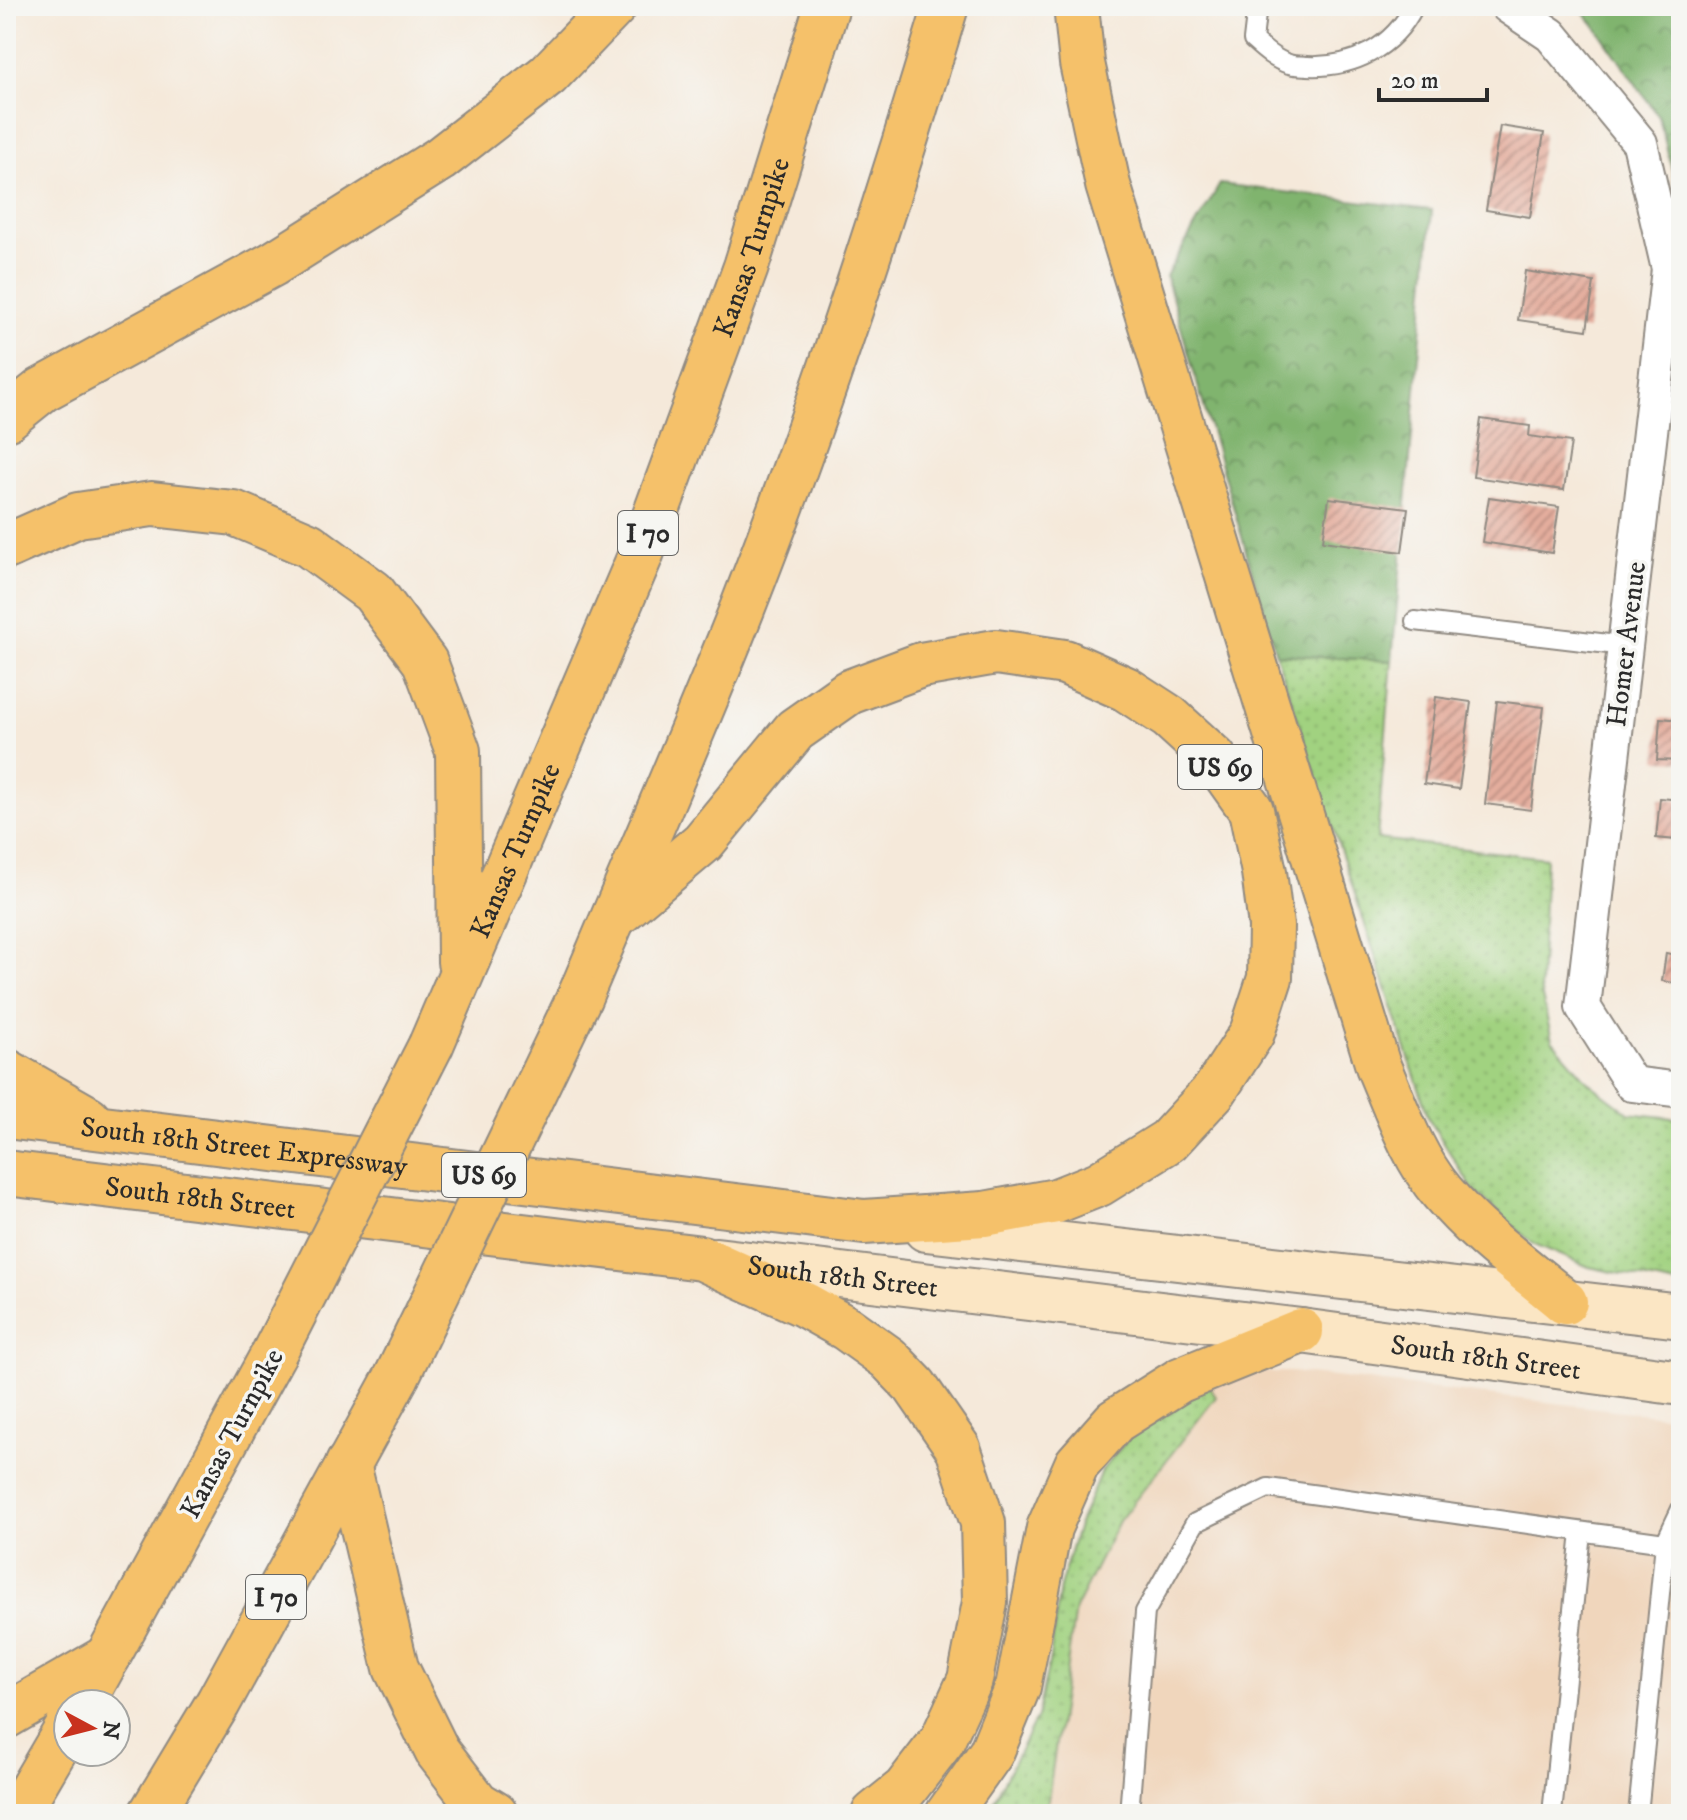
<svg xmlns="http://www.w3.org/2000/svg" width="1687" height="1820" font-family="'IM FELL DW Pica',serif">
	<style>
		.built { fill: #f0d6bc }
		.grass { fill: url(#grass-dots); stroke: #667e56; stroke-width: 2 }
		.forest { fill: url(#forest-crowns); stroke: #56704c; stroke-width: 2 }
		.building { fill: url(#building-hatch) }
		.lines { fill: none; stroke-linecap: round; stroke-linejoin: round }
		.lane-casing { stroke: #908a82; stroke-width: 22 }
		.street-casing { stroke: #908a82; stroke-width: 38 }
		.secondary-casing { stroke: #908a82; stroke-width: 48 }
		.highway-casing { stroke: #908a82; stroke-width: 48 }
		.lane { stroke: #fff; stroke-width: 18 }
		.street { stroke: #fff; stroke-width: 34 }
		.secondary { stroke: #fbe6c4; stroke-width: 44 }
		.highway { stroke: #f5c16b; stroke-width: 44 }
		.highway-bridge-casing { stroke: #908a82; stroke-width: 48; stroke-linecap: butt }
		.highway-bridge { stroke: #f5c16b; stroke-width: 44 }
		.labels { text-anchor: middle; stroke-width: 7; stroke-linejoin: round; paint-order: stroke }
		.shield { fill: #f6f6f2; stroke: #686867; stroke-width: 2 }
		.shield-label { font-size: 26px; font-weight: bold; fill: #2b2b2b }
		.street-label { font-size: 28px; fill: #2b2b2b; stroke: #f6f6f2 }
	</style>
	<defs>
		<pattern id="grass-dots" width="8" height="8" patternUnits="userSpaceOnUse" patternTransform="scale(2)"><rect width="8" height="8" fill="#a1d280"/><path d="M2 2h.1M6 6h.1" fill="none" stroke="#8bb46f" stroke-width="1.8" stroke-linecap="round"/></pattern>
		<pattern id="forest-crowns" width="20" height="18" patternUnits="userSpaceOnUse" patternTransform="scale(2)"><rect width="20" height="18" fill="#80b46e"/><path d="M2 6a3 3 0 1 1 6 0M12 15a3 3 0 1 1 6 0" fill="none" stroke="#69935b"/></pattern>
		<pattern id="building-hatch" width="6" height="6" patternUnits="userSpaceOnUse" patternTransform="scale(2)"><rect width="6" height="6" fill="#e4ad9d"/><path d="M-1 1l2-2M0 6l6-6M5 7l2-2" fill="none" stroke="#b98d80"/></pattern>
	</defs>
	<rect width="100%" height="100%" fill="#f6f6f2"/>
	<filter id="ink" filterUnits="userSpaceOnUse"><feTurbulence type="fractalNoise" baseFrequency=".0125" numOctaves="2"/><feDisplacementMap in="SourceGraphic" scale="16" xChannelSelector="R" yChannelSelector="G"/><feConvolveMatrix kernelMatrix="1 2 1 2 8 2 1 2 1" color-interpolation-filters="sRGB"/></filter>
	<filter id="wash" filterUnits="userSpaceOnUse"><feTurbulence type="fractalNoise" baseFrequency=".006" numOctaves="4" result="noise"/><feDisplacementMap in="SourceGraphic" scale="32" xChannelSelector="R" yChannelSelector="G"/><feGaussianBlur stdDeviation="1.8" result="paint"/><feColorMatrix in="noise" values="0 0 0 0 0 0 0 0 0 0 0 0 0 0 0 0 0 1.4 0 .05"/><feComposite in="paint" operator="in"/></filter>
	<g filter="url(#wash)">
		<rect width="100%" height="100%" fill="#f5e9da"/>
		<path class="built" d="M1242,1372H1292L1681,1418V1814H1046L1075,1609L1119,1521L1216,1397L1209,1386Z"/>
		<path class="grass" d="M1276,654L1392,661L1377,839L1546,858L1540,988L1552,1040L1589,1083L1629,1113L1681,1119V1286L1589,1267L1532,1243L1473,1190L1429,1119Z
			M1209,1386L1216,1397L1119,1521L1075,1609L1046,1814H987L1037,1717L1050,1658L1060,1587L1077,1528L1101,1471L1129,1438Z"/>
		<path class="forest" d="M1578,6H1681V207L1659,117L1593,23Z
			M1220,184L1432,210L1392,661L1276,654L1166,276Z"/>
		<g id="blocks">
			<path class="building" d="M1500,126L1544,133L1530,217L1486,210Z
				M1525,271L1594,282L1587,330L1518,320Z
				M1481,419L1530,426L1529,436L1571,442L1564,490L1473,477Z
				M1489,497L1559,507L1552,553L1482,542Z
				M1329,498L1408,508L1402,552L1323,541Z
				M1436,697L1471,702L1459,789L1424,784Z
				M1497,701L1544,707L1531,810L1485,804Z
				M1660,718L1681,720V761L1657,760Z
				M1660,798L1681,800V860L1674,859L1676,840L1656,838Z
				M1666,953L1681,956V984L1662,981Z"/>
		</g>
	</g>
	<g filter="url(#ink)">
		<use href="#blocks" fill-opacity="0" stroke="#908a82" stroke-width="2"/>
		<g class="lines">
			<g class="lane-casing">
				<path id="lane" d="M1257,6L1253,40C1263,49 1275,60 1289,64C1294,66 1302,65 1307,66C1353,68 1393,48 1414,6
					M1415,621L1625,646
					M1665,1543L1681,1509
					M1129,1814L1145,1612L1195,1523L1268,1488L1665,1543L1638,1814
					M1552,1814L1581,1532"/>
			</g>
			<g class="street-casing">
				<path id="street" d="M1508,6L1551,35L1640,143L1669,269L1583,1007L1632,1084L1681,1090"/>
			</g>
			<g class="secondary-casing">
				<g id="secondary">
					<path d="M926,1229L1681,1316"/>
					<path id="s1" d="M716,1260L1301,1331L1681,1383"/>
				</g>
			</g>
			<g class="highway-casing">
				<g id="highway">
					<path d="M1076,6L1082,63L1108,185L1378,1066C1396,1108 1412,1156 1442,1192C1477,1234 1523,1267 1565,1302"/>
					<path d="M6,419L42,390L273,264L440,159L548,75L614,6"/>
					<path d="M6,547L78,515L152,504L234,513L309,545L373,592L425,662L458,751L460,962"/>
					<path d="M580,996C635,865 692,736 744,604C821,408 886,208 946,6"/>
					<path id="s2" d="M431,1045L641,554L746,267L827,6"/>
					<path d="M6,1071L88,1118"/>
					<path id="s3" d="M6,1116L864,1222L984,1214L1056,1201L1099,1184L1168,1141L1215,1090L1252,1033L1270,978L1271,926L1264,872L1251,810L1214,758L1169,717L1126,689L1065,662L996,652L921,665L849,692L795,730L703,842L614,917"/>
					<path id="s4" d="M6,1173L702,1258L805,1305L846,1328L888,1358L915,1386L958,1448L983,1523L985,1602L970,1680L942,1741L905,1789L874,1814"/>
					<path d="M348,1464L396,1668L437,1751L477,1803L495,1814"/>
					<path d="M82,1704L274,1353"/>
					<path d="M6,1716L108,1657"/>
					<path d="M17,1814L68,1727"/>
					<path d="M151,1814L218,1703L397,1376"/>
					<path d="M948,1814L991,1753L1018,1687L1049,1528L1077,1464L1115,1421L1180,1380L1301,1331"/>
				</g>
			</g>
			<use href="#lane" class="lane"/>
			<use href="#street" class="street"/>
			<use href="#secondary" class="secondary"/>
			<use href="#highway" class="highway"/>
			<g class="highway-bridge-casing">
				<path id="highway-bridge" d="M274,1353L431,1045
					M397,1376L580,996"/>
			</g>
			<use href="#highway-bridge" class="highway-bridge"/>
		</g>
	</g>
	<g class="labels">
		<g class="shield">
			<rect x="618" y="511" width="60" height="44" rx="6"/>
			<rect x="1178" y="745" width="84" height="44" rx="6"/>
			<rect x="442" y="1153" width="84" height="44" rx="6"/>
			<rect x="246" y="1575" width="60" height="44" rx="6"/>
		</g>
		<g class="shield-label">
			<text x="648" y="542">I 70</text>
			<text x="1220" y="776">US 69</text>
			<text x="484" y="1184">US 69</text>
			<text x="276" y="1606">I 70</text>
		</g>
		<g class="street-label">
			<text dy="10" stroke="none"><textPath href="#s2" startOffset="860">Kansas Turnpike</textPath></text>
			<text transform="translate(1625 644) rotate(-83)" y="10">Homer Avenue</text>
			<text dy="10" stroke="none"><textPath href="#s2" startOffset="212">Kansas Turnpike</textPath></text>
			<text dy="10" stroke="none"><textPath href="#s3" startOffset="240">South 18th Street Expressway</textPath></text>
			<text dy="10" stroke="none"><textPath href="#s4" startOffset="196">South 18th Street</textPath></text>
			<text dy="10" stroke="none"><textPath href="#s1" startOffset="128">South 18th Street</textPath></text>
			<text dy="10" stroke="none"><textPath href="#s1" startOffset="776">South 18th Street</textPath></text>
			<text transform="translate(231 1433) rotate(-62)" y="10">Kansas Turnpike</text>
		</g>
	</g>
	<rect width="1687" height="1820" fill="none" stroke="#f6f6f2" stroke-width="32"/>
	<g transform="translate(92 1728) rotate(97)"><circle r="38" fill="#f6f6f2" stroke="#a5a5a2" stroke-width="2"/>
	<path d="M0-6L14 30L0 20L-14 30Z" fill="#c8321e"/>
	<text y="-12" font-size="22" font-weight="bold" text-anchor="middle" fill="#2b2b2b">N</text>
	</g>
	<path d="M1379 88v12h108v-12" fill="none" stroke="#2b2b2b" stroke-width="4"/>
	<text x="1391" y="88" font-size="24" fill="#2b2b2b" stroke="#f6f6f2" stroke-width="6" paint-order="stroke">20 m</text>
</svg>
